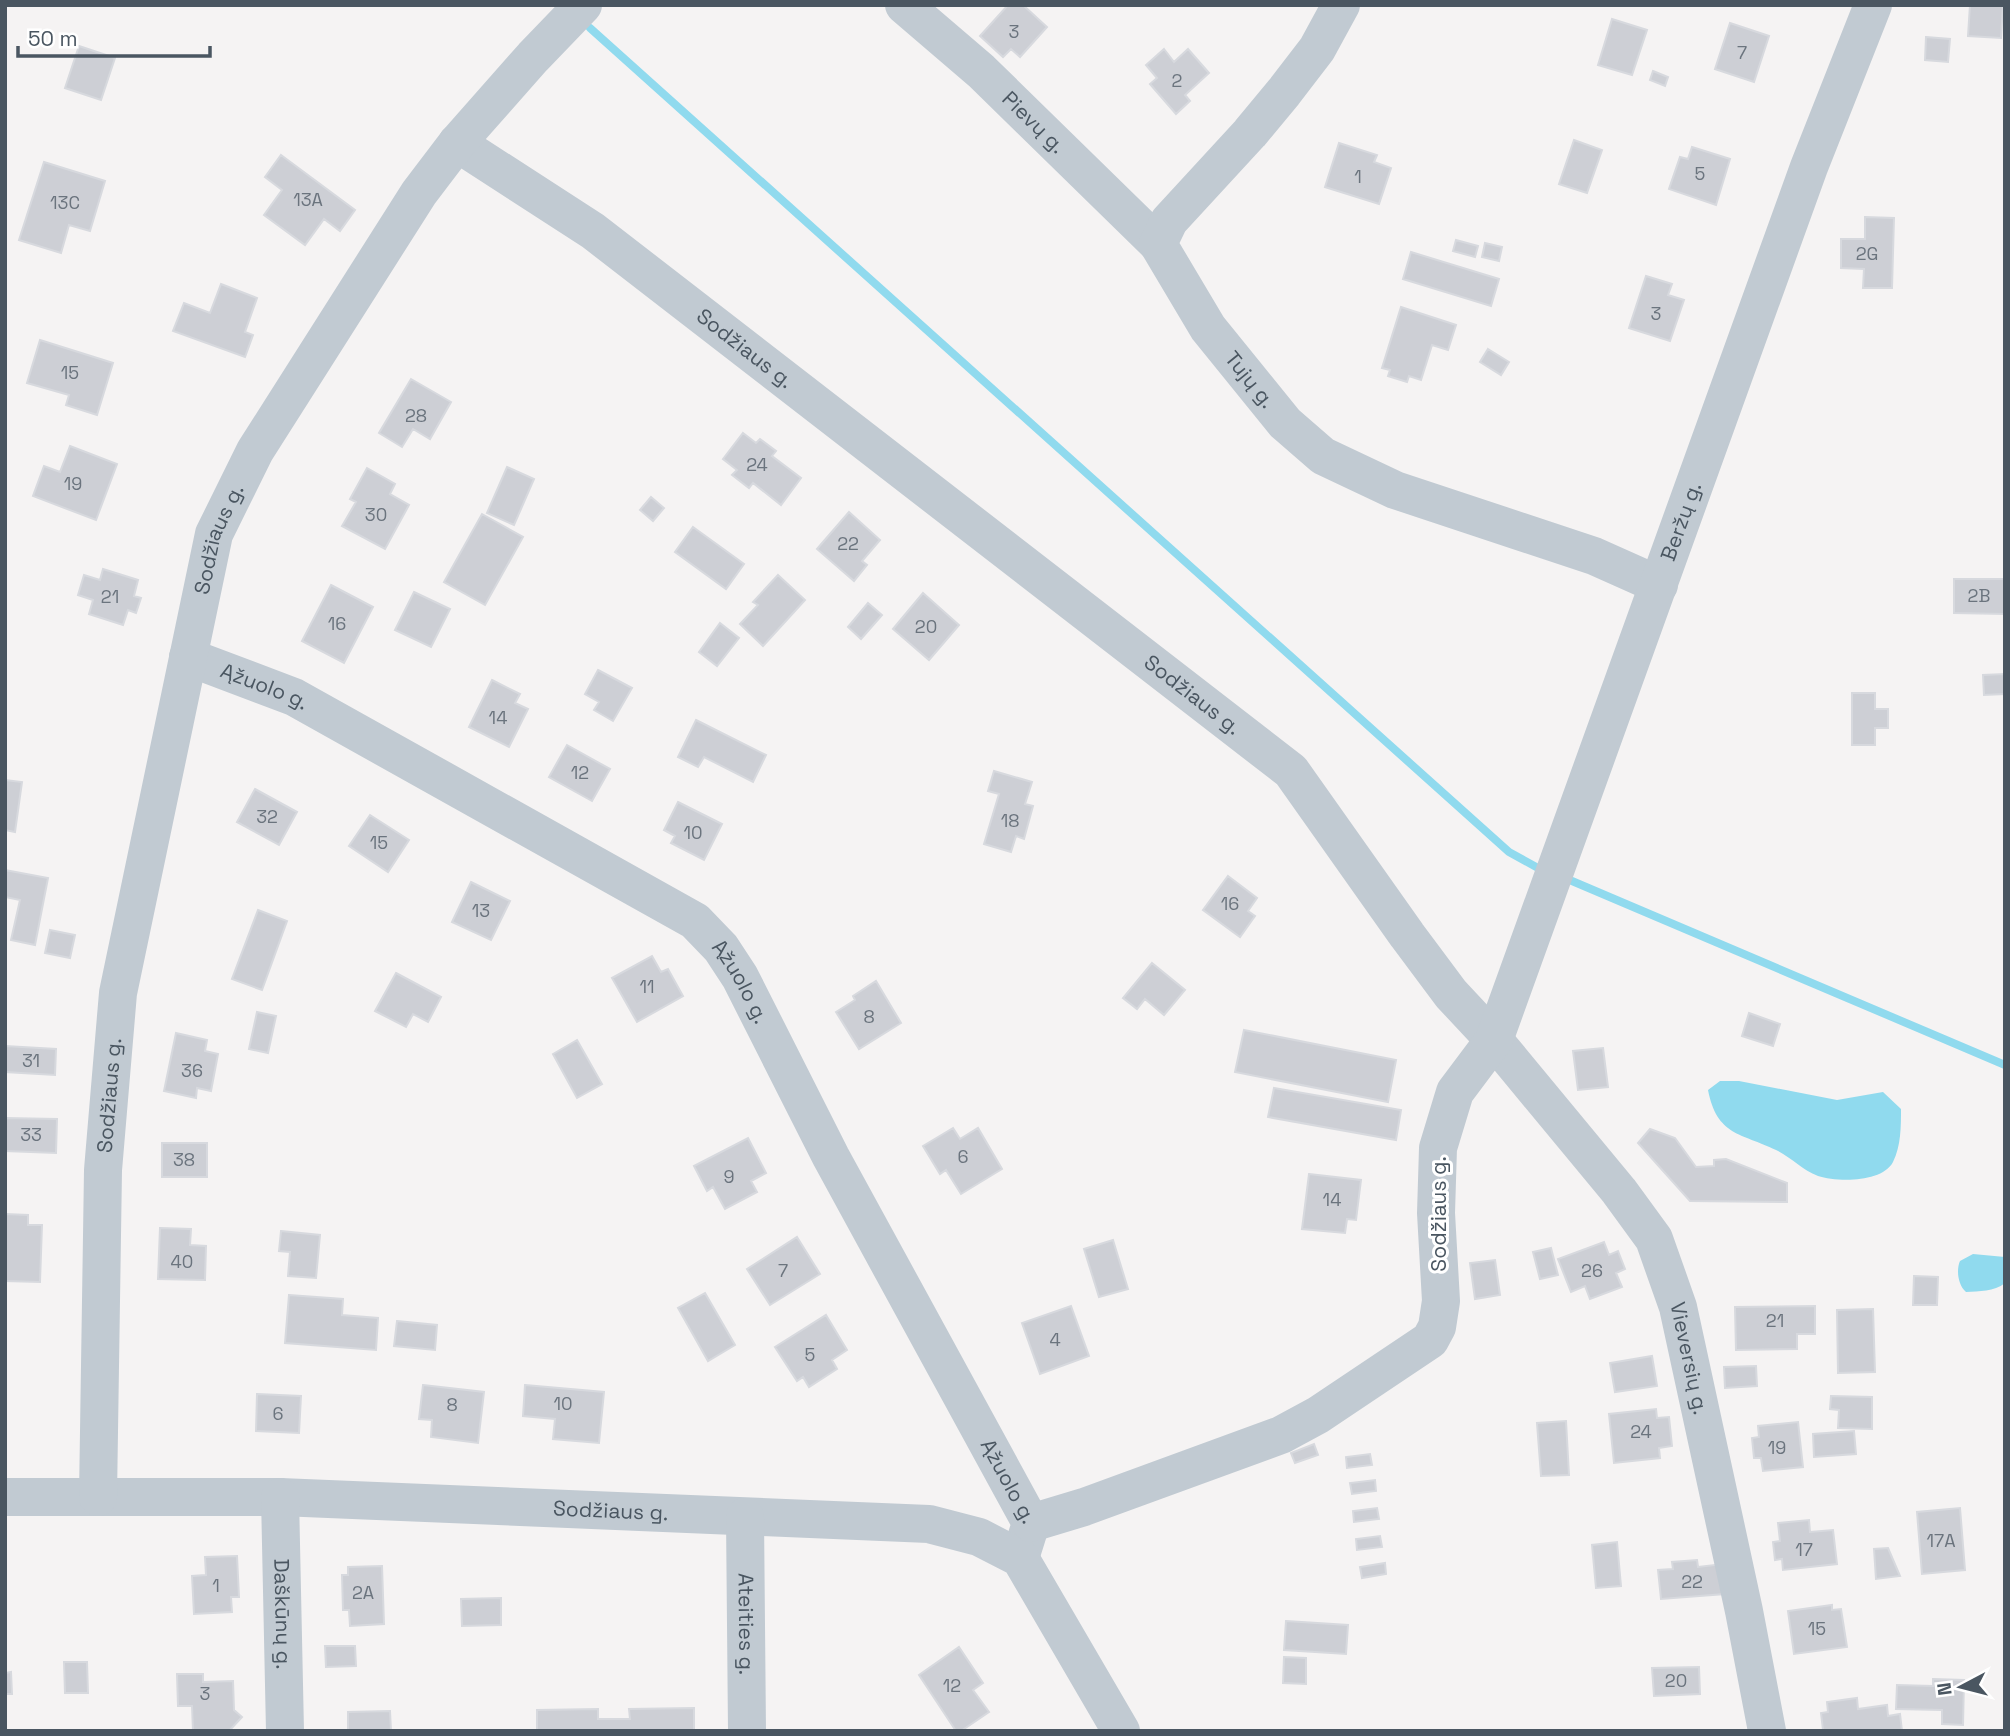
<svg xmlns="http://www.w3.org/2000/svg" width="2010" height="1736" font-family="'Space Grotesk',sans-serif">
	<style>
		.water { fill: #90daee }
		.lines { fill: none; stroke-linecap: round; stroke-linejoin: round }
		.stream { stroke: #90daee; stroke-width: 8 }
		.building { fill: #cdcfd5; stroke: #d7d9de; stroke-width: 2 }
		.minor { stroke: #c1cad2; stroke-width: 38 }
		.labels { text-anchor: middle; stroke-width: 6; stroke-linejoin: round; paint-order: stroke }
		.number-label { font-size: 18px; fill: #6b747e }
		.street-label { font-size: 21px; fill: #4a5661; stroke: #fff }
	</style>
	<rect width="100%" height="100%" fill="#f5f3f3"/>
	<path class="water" d="M1720,1081H1739L1837,1100L1883,1092L1901,1109C1901,1126 1901,1146 1893,1162C1882,1183 1837,1182 1818,1176C1802,1170 1791,1157 1776,1150C1741,1133 1717,1136 1708,1090Z
		M1973,1254L2005,1257V1283C1994,1292 1979,1291 1966,1292C1958,1285 1956,1270 1960,1261Z"/>
	<g class="lines">
		<path class="stream" d="M590,28L1509,852L1538,868
			M1572,881L2005,1065"/>
	</g>
	<path class="building" d="M1008,5H1023L1047,27L1020,57L1011,49L1003,57L980,36Z
		M1970,5H2003L2001,38L1968,36Z
		M1612,19L1647,30L1632,75L1598,65Z
		M1730,23L1769,36L1754,82L1715,69Z
		M1926,37L1950,39L1948,62L1925,60Z
		M79,46L115,58L101,100L65,88Z
		M1164,49L1174,62L1188,49L1209,73L1185,95L1190,101L1176,114L1150,84L1157,78L1146,65Z
		M1653,71L1668,77L1665,86L1650,80Z
		M1574,140L1602,150L1587,193L1559,184Z
		M1339,143L1377,155L1374,162L1391,168L1379,204L1325,187Z
		M1692,147L1730,159L1716,205L1669,189L1680,157L1688,159Z
		M281,155L355,210L340,231L324,219L305,245L264,215L282,190L265,177Z
		M44,162L105,181L90,231L69,225L61,253L19,240Z
		M1865,217L1894,218L1892,288H1863L1864,269L1841,268V239H1865Z
		M1456,240L1478,246L1475,257L1453,251Z
		M1485,243L1502,247L1499,261L1482,257Z
		M1411,252L1499,279L1491,306L1403,279Z
		M1646,276L1672,284L1668,295L1684,300L1670,341L1629,328Z
		M221,284L257,298L245,332L253,335L245,357L173,331L184,303L210,313Z
		M1401,307L1456,325L1448,350L1432,345L1421,380L1409,376L1407,382L1388,376L1390,370L1382,368Z
		M40,340L113,363L97,415L66,405L69,395L27,383Z
		M1488,349L1509,362L1501,375L1480,362Z
		M411,379L451,402L430,439L413,429L402,447L379,433Z
		M743,433L756,443L760,439L776,451L772,456L801,478L781,505L753,483L749,488L732,475L737,470L723,459Z
		M70,446L117,464L96,520L33,496L44,466L60,472Z
		M507,467L534,479L514,525L487,513Z
		M367,468L395,484L390,494L409,505L385,549L342,526L356,502L350,499Z
		M651,497L664,508L653,521L640,510Z
		M849,512L880,540L862,561L867,565L854,581L817,549Z
		M482,514L523,537L485,605L444,582Z
		M693,527L744,564L726,589L675,552Z
		M103,569L138,580L134,596L141,598L136,613L128,610L123,625L89,614L93,600L78,595L84,575L100,580Z
		M778,575L805,600L763,646L740,624L758,605L753,602Z
		M1954,579H2005V614L1954,613Z
		M331,585L373,607L344,663L302,641Z
		M414,592L450,609L431,647L395,630Z
		M923,593L959,625L929,660L893,629Z
		M868,603L882,615L861,639L848,627Z
		M720,623L739,638L717,666L699,652Z
		M598,670L632,688L613,721L594,710L599,702L585,694Z
		M2005,674V694L1984,695L1983,675Z
		M492,680L520,694L515,703L528,709L509,747L469,727Z
		M1852,693H1875V709H1888V728H1875V745H1852Z
		M696,720L766,755L753,782L704,757L698,767L678,757Z
		M567,745L610,769L592,801L549,777Z
		M994,771L1032,782L1025,804L1033,806L1024,839L1016,836L1011,852L984,844L999,794L988,791Z
		M5,780L22,782L15,832L5,830Z
		M255,789L297,812L279,845L237,822Z
		M678,802L722,824L704,860L671,843L675,836L664,830Z
		M370,815L409,840L388,872L349,846Z
		M5,870L48,878L35,945L11,940L20,900L5,897Z
		M1228,876L1257,898L1248,911L1255,916L1240,937L1203,910Z
		M471,882L510,901L491,940L452,922Z
		M258,910L287,921L262,990L232,979Z
		M50,930L75,935L70,958L45,953Z
		M652,956L661,972L668,969L683,996L637,1022L612,978Z
		M1152,963L1185,990L1164,1015L1145,999L1137,1009L1123,998Z
		M396,973L441,997L428,1022L413,1014L406,1027L375,1011Z
		M876,981L901,1023L859,1049L836,1012L855,1000L853,996Z
		M257,1012L276,1016L268,1053L249,1049Z
		M1749,1013L1780,1024L1773,1046L1742,1036Z
		M1244,1030L1396,1060L1388,1102L1235,1072Z
		M176,1033L207,1040L205,1051L218,1054L211,1091L197,1088L196,1098L164,1091Z
		M577,1040L602,1084L577,1098L553,1054Z
		M5,1046L56,1049L55,1075L5,1072Z
		M1603,1048L1608,1087L1578,1090L1573,1051Z
		M1274,1088L1401,1110L1396,1140L1268,1117Z
		M5,1118L57,1119L56,1153L5,1151Z
		M953,1128L960,1139L978,1128L1002,1169L961,1194L946,1170L940,1174L923,1146Z
		M1650,1129L1675,1138L1696,1167L1714,1166V1160L1726,1159L1787,1183V1202L1690,1201L1638,1143Z
		M748,1138L766,1173L751,1181L757,1192L725,1209L713,1187L707,1191L694,1166Z
		M162,1143H207V1177H162Z
		M1309,1174L1361,1180L1356,1220L1347,1219L1345,1233L1302,1229Z
		M5,1214L28,1215V1225H42L40,1282L5,1281Z
		M160,1228L191,1229L190,1245L206,1246L205,1280L158,1279Z
		M281,1231L320,1235L316,1278L288,1276L290,1252L279,1251Z
		M797,1237L820,1274L770,1305L747,1269Z
		M1113,1240L1128,1289L1099,1297L1084,1249Z
		M1604,1242L1609,1255L1618,1251L1625,1269L1616,1273L1622,1287L1590,1299L1585,1286L1571,1292L1558,1259Z
		M1551,1248L1558,1275L1540,1279L1533,1252Z
		M1495,1260L1500,1295L1475,1299L1470,1263Z
		M1914,1276L1938,1277L1937,1305H1913Z
		M705,1293L735,1345L708,1361L678,1308Z
		M289,1295L343,1299L342,1315L378,1318L376,1350L285,1343Z
		M1071,1306L1089,1356L1040,1374L1022,1323Z
		M1815,1306V1334H1797V1349L1736,1350L1735,1307Z
		M1873,1309L1875,1372L1838,1373L1837,1310Z
		M826,1315L847,1350L832,1360L837,1369L809,1387L803,1377L797,1381L775,1347Z
		M397,1321L437,1325L435,1350L394,1346Z
		M1652,1356L1657,1386L1615,1392L1610,1363Z
		M1756,1366L1757,1386L1725,1388L1724,1367Z
		M423,1385L484,1392L478,1443L431,1437L432,1420L419,1419Z
		M525,1385L604,1392L599,1443L553,1439L555,1419L523,1416Z
		M257,1394L301,1396L299,1433L256,1431Z
		M1831,1396L1872,1397V1429L1838,1428L1839,1410L1830,1409Z
		M1656,1409L1657,1418L1669,1417L1672,1446L1659,1448L1660,1458L1614,1463L1609,1414Z
		M1566,1421L1569,1475L1541,1476L1537,1423Z
		M1798,1422L1803,1467L1763,1471L1761,1458H1754L1752,1438L1759,1437L1758,1426Z
		M1854,1431L1856,1454L1814,1457L1813,1434Z
		M1314,1444L1318,1455L1295,1463L1291,1453Z
		M1370,1454L1372,1465L1347,1468L1346,1457Z
		M1375,1480L1376,1491L1352,1494L1350,1483Z
		M1377,1508L1379,1519L1354,1522L1353,1511Z
		M1960,1508L1965,1570L1922,1574L1917,1512Z
		M1809,1520L1810,1532L1833,1530L1837,1564L1783,1570L1782,1559L1775,1560L1773,1542L1780,1541L1778,1523Z
		M1380,1536L1382,1547L1357,1550L1356,1539Z
		M1617,1542L1621,1586L1596,1588L1592,1545Z
		M1888,1548L1900,1576L1876,1579L1874,1549Z
		M237,1556L239,1597H231L232,1612L194,1614L192,1576L206,1575L205,1557Z
		M1697,1560L1698,1567L1723,1564L1725,1594L1661,1599L1658,1570L1673,1569L1672,1562Z
		M1385,1563L1386,1574L1362,1578L1360,1567Z
		M382,1566L384,1624L350,1626L349,1610H343L342,1575H348V1567Z
		M501,1598V1625L462,1626L461,1599Z
		M1832,1605V1610L1841,1609L1847,1647L1794,1654L1788,1611Z
		M1286,1621L1348,1625L1346,1654L1284,1650Z
		M325,1646H355L356,1666L326,1667Z
		M959,1647L983,1683L973,1690L989,1712L961,1731H956L919,1675Z
		M1284,1657L1306,1658V1684L1283,1683Z
		M64,1662H87L88,1693H65Z
		M1699,1667L1700,1694L1654,1696L1652,1668Z
		M11,1672L12,1694H5V1673Z
		M177,1674H203V1682L233,1681L234,1710L242,1717L229,1731H193L192,1706H178Z
		M1933,1679L1964,1680L1963,1725L1942,1724V1710L1896,1709L1897,1685L1933,1686Z
		M1857,1698L1858,1709L1887,1705L1888,1716L1900,1714L1902,1731L1823,1730L1821,1713L1828,1712L1827,1702Z
		M694,1708V1731H537V1710L598,1709V1719H630L629,1709Z
		M390,1711L391,1731H348V1712Z"/>
	<g class="lines">
		<g class="minor">
			<path id="s1" d="M904,5L981,71L1158,244"/>
			<path id="s2" d="M1341,5L1317,49L1284,92L1250,133L1169,221L1158,244L1208,328L1285,423L1323,456L1395,490L1594,556L1659,585"/>
			<path id="s3" d="M457,143L593,231L1291,771L1407,935L1451,994L1494,1040L1619,1191L1654,1239L1678,1307L1744,1611L1767,1731"/>
			<path id="s4" d="M188,657L294,697L695,921L721,948L740,977L831,1157L1031,1523L1020,1558"/>
			<path id="s5" d="M5,1497H280L929,1524L979,1537L1020,1558L1121,1731"/>
			<path id="s6" d="M98,1497L103,1170L118,993L214,534L255,451L419,193L457,143L533,57L583,5"/>
			<path id="s7" d="M280,1497L285,1731"/>
			<path id="s8" d="M745,1517L747,1731"/>
			<path id="s9" d="M1031,1523L1084,1507L1281,1435L1318,1415L1430,1340L1437,1327L1441,1301L1436,1213L1438,1148L1455,1092L1494,1040L1809,167L1873,5"/>
		</g>
	</g>
	<g class="labels">
		<g class="number-label">
			<text x="1014" y="38">3</text>
			<text x="1742" y="59">7</text>
			<text x="1177" y="87">2</text>
			<text x="1700" y="180">5</text>
			<text x="1358" y="183">1</text>
			<text x="308" y="206">13A</text>
			<text x="65" y="209">13C</text>
			<text x="1867" y="260">2G</text>
			<text x="1656" y="320">3</text>
			<text x="70" y="379">15</text>
			<text x="416" y="422">28</text>
			<text x="757" y="471">24</text>
			<text x="73" y="490">19</text>
			<text x="376" y="521">30</text>
			<text x="848" y="550">22</text>
			<text x="1979" y="602">2B</text>
			<text x="110" y="603">21</text>
			<text x="337" y="630">16</text>
			<text x="926" y="633">20</text>
			<text x="498" y="724">14</text>
			<text x="580" y="779">12</text>
			<text x="267" y="823">32</text>
			<text x="1010" y="827">18</text>
			<text x="693" y="839">10</text>
			<text x="379" y="849">15</text>
			<text x="1230" y="910">16</text>
			<text x="481" y="917">13</text>
			<text x="647" y="993">11</text>
			<text x="869" y="1023">8</text>
			<text x="31" y="1067">31</text>
			<text x="192" y="1077">36</text>
			<text x="31" y="1141">33</text>
			<text x="963" y="1163">6</text>
			<text x="184" y="1166">38</text>
			<text x="729" y="1183">9</text>
			<text x="1332" y="1206">14</text>
			<text x="182" y="1268">40</text>
			<text x="783" y="1277">7</text>
			<text x="1592" y="1277">26</text>
			<text x="1775" y="1327">21</text>
			<text x="1055" y="1346">4</text>
			<text x="810" y="1361">5</text>
			<text x="563" y="1410">10</text>
			<text x="452" y="1411">8</text>
			<text x="278" y="1420">6</text>
			<text x="1641" y="1438">24</text>
			<text x="1777" y="1454">19</text>
			<text x="1941" y="1547">17A</text>
			<text x="1804" y="1556">17</text>
			<text x="1692" y="1588">22</text>
			<text x="216" y="1592">1</text>
			<text x="363" y="1599">2A</text>
			<text x="1817" y="1635">15</text>
			<text x="1676" y="1687">20</text>
			<text x="952" y="1692">12</text>
			<text x="205" y="1700">3</text>
		</g>
		<g class="street-label">
			<text dy="7" stroke="none"><textPath href="#s1" startOffset="175">Pievų g.</textPath></text>
			<text dy="7" stroke="none"><textPath href="#s3" startOffset="354">Sodžiaus g.</textPath></text>
			<text dy="7" stroke="none"><textPath href="#s2" startOffset="467">Tujų g.</textPath></text>
			<text dy="7" stroke="none"><textPath href="#s9" startOffset="1311">Beržų g.</textPath></text>
			<text dy="7" stroke="none"><textPath href="#s6" startOffset="970">Sodžiaus g.</textPath></text>
			<text dy="7" stroke="none"><textPath href="#s4" startOffset="82">Ąžuolo g.</textPath></text>
			<text dy="7" stroke="none"><textPath href="#s3" startOffset="920">Sodžiaus g.</textPath></text>
			<text dy="7" stroke="none"><textPath href="#s4" startOffset="649">Ąžuolo g.</textPath></text>
			<text dy="7" stroke="none"><textPath href="#s6" startOffset="402">Sodžiaus g.</textPath></text>
			<text transform="translate(1439 1214) rotate(-90)" y="7">Sodžiaus g.</text>
			<text dy="7" stroke="none"><textPath href="#s3" startOffset="1762">Vieversių g.</textPath></text>
			<text dy="7" stroke="none"><textPath href="#s4" startOffset="1216">Ąžuolo g.</textPath></text>
			<text dy="7" stroke="none"><textPath href="#s5" startOffset="606">Sodžiaus g.</textPath></text>
			<text dy="7" stroke="none"><textPath href="#s7" startOffset="117">Daškūnų g.</textPath></text>
			<text dy="7" stroke="none"><textPath href="#s8" startOffset="107">Ateities g.</textPath></text>
		</g>
	</g>
	<rect width="2010" height="1736" fill="none" stroke="#4a5661" stroke-width="14"/>
	<g transform="translate(1961 1687) rotate(263)" stroke="#ffffff" stroke-width="5" paint-order="stroke">
	<path d="M0-5L12 26L0 18L-12 26Z" fill="#4a5661"/>
	<text y="-10" font-size="19" font-weight="bold" text-anchor="middle" fill="#4a5661">N</text>
	</g>
	<path d="M18 46v10h192v-10" fill="none" stroke="#4a5661" stroke-width="3.5"/>
	<text x="28" y="46" font-size="21" fill="#4a5661" stroke="#ffffff" stroke-width="5" paint-order="stroke">50 m</text>
</svg>
